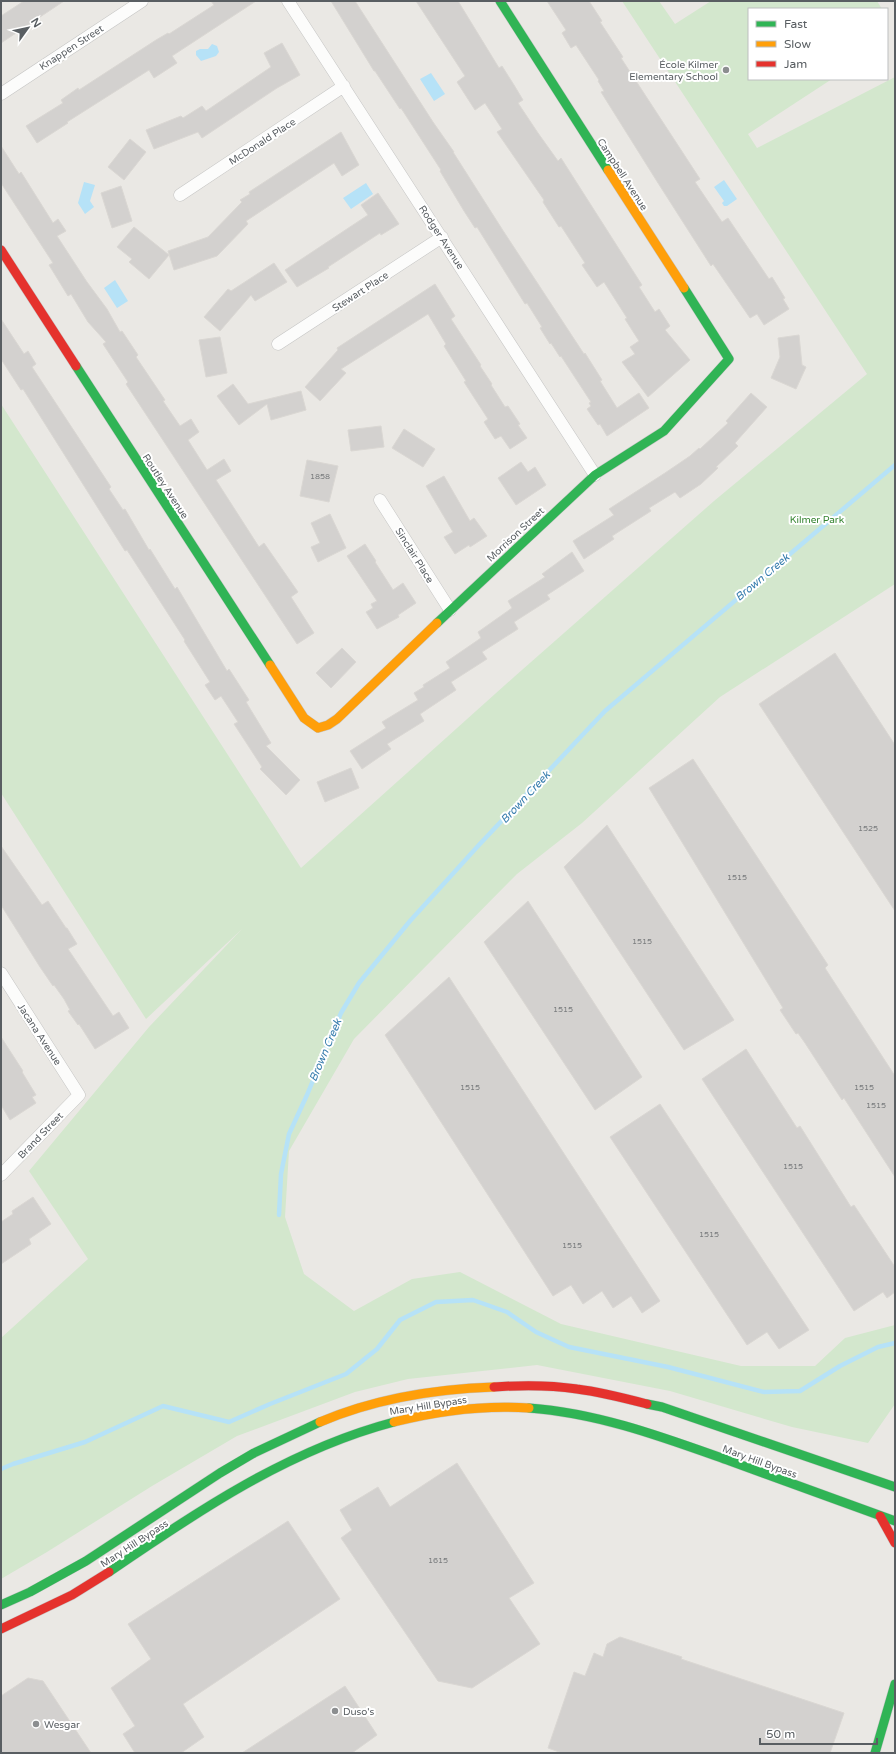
<svg xmlns="http://www.w3.org/2000/svg" width="896" height="1754" font-family="'Varela Round',sans-serif">
	<style>
		.green { fill: #d3e7cd }
		.water { fill: #b6e2f7 }
		.lines { fill: none; stroke-linecap: round; stroke-linejoin: round }
		.stream { stroke: #b6e2f7; stroke-width: 4.5 }
		.building { fill: #d3d1cf; stroke: #dad7d3 }
		.street-casing { stroke: #c5c5c4; stroke-width: 13 }
		.fast-casing { stroke: #c7c7c7; stroke-width: 10 }
		.slow-casing { stroke: #c7c7c7; stroke-width: 10 }
		.jam-casing { stroke: #c7c7c7; stroke-width: 10 }
		.street { stroke: #fcfcfb; stroke-width: 12 }
		.fast { stroke: #30b455; stroke-width: 9 }
		.slow { stroke: #ff9f0a; stroke-width: 9 }
		.jam { stroke: #e5322d; stroke-width: 9 }
		.poi-dot { fill: #8c8e90; stroke: #fff; stroke-width: 1.5 }
		.labels { text-anchor: middle; stroke-width: 4; stroke-linejoin: round; paint-order: stroke }
		.number-label { font-size: 8px; fill: #797c7e }
		.street-label { font-size: 10px; fill: #595e62; stroke: #fff }
		.poi-label { font-size: 10px; fill: #595e62; stroke: #fff; text-anchor: start }
		.park-label { font-size: 10px; fill: #34832f; stroke: #fff }
		.water-label { font-size: 11px; font-style: italic; fill: #367cad; stroke: #fff }
	</style>
	<rect width="100%" height="100%" fill="#eae8e4"/>
	<path class="green" d="M622,1H659L675,24L711,1H877L882,9H749V79H832L748,134L757,148L895,77V584L720,697L582,823L517,874L354,1039L289,1151L285,1217L304,1274L354,1311L412,1279L460,1272L561,1324L741,1366H815L845,1338L895,1325V1404L868,1443L792,1427L670,1391L537,1365L408,1379L355,1392L237,1436L152,1486L47,1552L1,1579V1338L88,1259L29,1171L149,1027L242,929L146,1019L1,793V404L301,868L514,677L714,501L867,374Z"/>
	<path class="water" d="M212,44L217,46L219,52L216,56L201,61L196,55V51L200,49H208Z
		M431,73L445,94L434,101L420,79Z
		M724,180L737,199L727,206H724L722,203L724,201L714,187Z
		M84,182L95,185L90,201L94,207L85,214L78,203Z
		M366,183L373,194L351,209L343,198Z
		M115,280L128,301L117,308L104,288Z"/>
	<g class="lines">
		<path class="stream" d="M279,1215L281,1174L289,1134L307,1095L341,1013L359,983L410,921L478,846L605,711L895,465
			M1,1469L13,1464L85,1442L163,1406L229,1422L270,1404L346,1374L377,1349L400,1320L436,1302L473,1300L507,1312L536,1332L569,1347L668,1367L764,1392L800,1391L840,1366L878,1347L895,1343"/>
	</g>
	<path class="building" d="M24,1H64L1,43V16Z
		M211,1H256L172,56L177,63L154,78L149,70L67,122L68,123L37,143L26,126L63,103L61,100L78,88L79,90L156,40L168,33L169,34L214,5Z
		M331,1H355L433,122L454,152H453L502,229L584,354L585,353L602,380L600,381L617,408L639,393L649,408L607,436L600,424L598,425L587,409L591,406L589,403L591,402L561,356L560,357L551,343L550,344L540,328L542,327L527,303L525,304L477,227L475,228L464,211L440,171L441,170L401,108L400,109L375,71H374Z
		M416,1H458L499,68L502,66L514,85L523,100L518,103L538,133L558,161L561,158L642,285L639,287L655,312L659,309L670,326L665,330L690,360L648,397L622,362L635,354L630,347L639,341L625,319L627,318L604,282L597,287L582,265L585,263L561,226L559,227L543,202L544,200L497,132L502,129L485,103L475,110L457,82L465,76Z
		M547,1H589L602,21L600,22L623,57L621,58L700,179L695,182L722,222L728,218L769,279L772,277L785,298L783,299L789,309L764,325L757,314L750,318L713,264L711,266L658,183L601,92L604,91L598,81L599,80L576,45L571,48L562,33L566,30Z
		M282,43L300,75L277,88L202,138L198,132L154,149L146,130L181,116L183,118L202,106L206,111L271,67L264,53Z
		M341,132L359,165L342,176L334,163L246,221L248,224L217,256L174,270L168,251L208,237L242,202L240,200L250,194L249,192Z
		M130,139L146,152L124,180L108,167Z
		M1,146L19,174L21,172L53,223L58,219L66,231L57,236L87,282L107,309L120,332L122,331L138,355L136,357L165,400L163,401L180,426L191,419L199,432L188,440L207,470L224,459L231,471L216,480L259,547L264,543L298,592L291,597L314,633L297,644L126,384L128,382L103,344L106,342L88,322L71,294L68,296L49,265L53,263L1,183Z
		M121,186L132,221L112,228L101,193Z
		M378,193L399,224L381,235L380,233L328,267L329,268L297,287L285,270L368,215L361,205Z
		M134,227L169,255L149,279L129,262L132,259L117,247Z
		M274,263L287,282L255,301L251,295L220,331L204,317L228,289L231,291Z
		M435,284L455,316L451,319L481,365L480,366L492,384L491,385L505,407L508,406L520,424L518,425L527,438L510,449L501,436L495,439L484,422L488,419L464,382L466,381L444,346L446,344L428,314L341,369L346,373L320,401L305,387L338,350L337,348Z
		M1,319L24,354L28,351L36,364L32,367L111,487L109,489L123,510L125,509L149,550L150,549L175,589L177,587L227,671L229,669L249,700L246,702L271,743L266,746L300,780L286,795L260,769L262,767L234,724L238,722L221,696L215,700L205,685L210,682L184,641L185,640L127,550L125,551L23,389L21,390L1,359Z
		M799,335L802,365L806,367L796,389L771,378L780,357L778,338Z
		M220,337L227,373L206,377L199,340Z
		M233,384L248,404L301,391L306,410L271,420L267,404L239,425L217,396Z
		M751,393L767,407L735,443L738,446L716,467L718,468L701,484L680,498L675,492L649,508L651,511L612,536L614,539L584,559L573,541L614,515L609,509L665,473L690,456L699,448L700,449L728,423L726,421Z
		M381,426L384,447L351,451L348,430Z
		M404,429L435,449L423,467L392,448Z
		M307,460L338,466L329,502L300,496Z
		M521,462L528,472L535,467L546,485L516,505L498,478Z
		M444,476L470,521L474,518L487,536L470,547L469,545L455,554L444,537L453,532L426,486Z
		M330,514L346,548L318,562L311,547L320,543L311,523Z
		M365,544L376,561L375,562L393,590L403,583L416,603L398,615L399,617L377,629L366,612L373,608L371,604L377,601L347,556Z
		M572,552L584,571L547,595L550,599L514,622L518,629L482,652L487,659L451,682L456,690L420,714L424,721L387,744L391,749L362,769L350,751L386,728L382,722L418,700L414,693L424,687L423,685L450,668L446,662L481,638L478,632L512,608L508,601L545,577L542,574Z
		M342,648L356,662L331,688L316,673Z
		M835,653L895,745V911L759,704Z
		M693,759L828,965L825,968L895,1076V1177L844,1098L842,1100L805,1043L798,1033L796,1034L780,1010L783,1008L649,788Z
		M351,768L359,788L325,802L317,782Z
		M607,825L734,1020L684,1050L564,867Z
		M1,846L42,905L48,901L66,928H67L77,944L68,949L113,1016L119,1012L129,1028L95,1049L79,1024L78,1025L68,1011L70,1010L64,999L54,985L53,986L40,967L1,905Z
		M528,901L642,1077L595,1110L484,942Z
		M449,977L660,1301L642,1313L631,1296L613,1308L602,1291L583,1304L571,1285L553,1296L385,1035Z
		M1,1037L23,1071L22,1072L36,1095L32,1097L36,1103L10,1120L1,1105Z
		M746,1049L797,1128L800,1126L851,1207L854,1205L895,1267V1292L887,1298L883,1292L854,1311L702,1079Z
		M660,1104L809,1330L779,1349L767,1332L747,1345L610,1137Z
		M33,1197L51,1224L29,1239L31,1244L1,1264V1222L13,1214L12,1211Z
		M457,1463L534,1583L509,1598L540,1644L472,1688L438,1681L341,1538L352,1530L340,1510L378,1487L390,1507Z
		M288,1521L340,1599L183,1704L204,1737L181,1753H135L123,1734L135,1726L111,1688L151,1659L128,1624Z
		M620,1637L682,1657L681,1659L844,1713L830,1753H562L548,1748L574,1672L585,1676L594,1653L603,1657L607,1644Z
		M28,1678L43,1681L91,1753H1V1696Z
		M345,1686L377,1735L352,1753H242Z"/>
	<g class="lines">
		<g class="street-casing">
			<path id="street" d="M288,1L595,475
				M1,94L142,1
				M180,195L344,86
				M278,344L442,237
				M380,500L450,610
				M1,973L79,1095L1,1175"/>
		</g>
		<g class="fast-casing">
			<path id="fast" d="M500,1L608,170
				M76,366L270,665
				M437,623L595,475L664,431L729,359L684,288
				M647,1404L662,1407L895,1487
				M529,1408C599,1413 665,1438 730,1461C785,1481 840,1501 895,1521
				M109,1572C198,1511 288,1450 394,1422
				M1,1605L30,1592L86,1561L220,1473L254,1453L320,1422
				M875,1753L895,1684"/>
		</g>
		<g class="slow-casing">
			<path id="slow" d="M608,170L684,288
				M270,665L304,718L318,728L328,725L337,719L437,623
				M320,1422C374,1399 435,1389 494,1387
				M394,1422C437,1411 484,1405 529,1408"/>
		</g>
		<g class="jam-casing">
			<path id="jam" d="M1,250L76,366
				M494,1387C521,1385 550,1385 577,1389C601,1392 624,1398 647,1404
				M880,1516L895,1543
				M1,1629L72,1595L109,1572"/>
		</g>
		<use href="#street" class="street"/>
		<use href="#fast" class="fast"/>
		<use href="#slow" class="slow"/>
		<use href="#jam" class="jam"/>
	</g>
	<g class="poi-dot">
		<circle cx="726" cy="70" r="4"/>
		<circle cx="335" cy="1711" r="4"/>
		<circle cx="36" cy="1724" r="4"/>
	</g>
	<g class="labels">
		<g class="number-label">
			<text x="320" y="479">1858</text>
			<text x="868" y="831">1525</text>
			<text x="737" y="880">1515</text>
			<text x="642" y="944">1515</text>
			<text x="563" y="1012">1515</text>
			<text x="470" y="1090">1515</text>
			<text x="864" y="1090">1515</text>
			<text x="876" y="1108">1515</text>
			<text x="793" y="1169">1515</text>
			<text x="709" y="1237">1515</text>
			<text x="572" y="1248">1515</text>
			<text x="438" y="1563">1615</text>
		</g>
		<g class="street-label">
			<text transform="translate(71 47) rotate(-33)" y="4">Knappen Street</text>
			<text transform="translate(262 141) rotate(-33)" y="4">McDonald Place</text>
			<text transform="translate(623 174) rotate(57)" y="4">Campbell Avenue</text>
			<text transform="translate(442 237) rotate(57)" y="4">Rodger Avenue</text>
			<text transform="translate(360 291) rotate(-33)" y="4">Stewart Place</text>
			<text transform="translate(166 486) rotate(57)" y="4">Routley Avenue</text>
			<text transform="translate(515 534) rotate(-43)" y="4">Morrison Street</text>
			<text transform="translate(415 555) rotate(58)" y="4">Sinclair Place</text>
			<text transform="translate(40 1034) rotate(57)" y="4">Jacana Avenue</text>
			<text transform="translate(40 1135) rotate(-46)" y="4">Brand Street</text>
			<text transform="translate(428 1405) rotate(-9)" y="4">Mary Hill Bypass</text>
			<text transform="translate(760 1461) rotate(20)" y="4">Mary Hill Bypass</text>
			<text transform="translate(134 1543) rotate(-33)" y="4">Mary Hill Bypass</text>
		</g>
		<g class="poi-label">
			<text x="718" y="68" text-anchor="end">École Kilmer<tspan x="718" dy="12">Elementary School</tspan></text>
			<text x="343" y="1715">Duso's</text>
			<text x="44" y="1728">Wesgar</text>
		</g>
		<g class="park-label">
			<text x="817" y="523">Kilmer Park</text>
		</g>
		<g class="water-label">
			<text transform="translate(762 577) rotate(-40)" y="4">Brown Creek</text>
			<text transform="translate(525 797) rotate(-47)" y="4">Brown Creek</text>
			<text transform="translate(325 1050) rotate(-67)" y="4">Brown Creek</text>
		</g>
	</g>
	<rect width="896" height="1754" fill="none" stroke="#595e62" stroke-width="4"/>
	<rect x="748" y="8" width="140" height="72" fill="#ffffff" stroke="#bdbfc0"/>
	<rect x="756" y="21" width="20" height="6" fill="#30b455" stroke="#bdbfc0"/>
	<text x="784" y="28" font-size="12" fill="#595e62">Fast</text>
	<rect x="756" y="41" width="20" height="6" fill="#ff9f0a" stroke="#bdbfc0"/>
	<text x="784" y="48" font-size="12" fill="#595e62">Slow</text>
	<rect x="756" y="61" width="20" height="6" fill="#e5322d" stroke="#bdbfc0"/>
	<text x="784" y="68" font-size="12" fill="#595e62">Jam</text>
	<g transform="translate(28 28) rotate(57)" stroke="#ffffff" stroke-width="3" paint-order="stroke">
	<path d="M0-3L7 15L0 10L-7 15Z" fill="#595e62"/>
	<text y="-6" font-size="11" font-weight="bold" text-anchor="middle" fill="#595e62">N</text>
	</g>
	<path d="M760 1738v6h117v-6" fill="none" stroke="#595e62" stroke-width="2"/>
	<text x="766" y="1738" font-size="12" fill="#595e62" stroke="#ffffff" stroke-width="3" paint-order="stroke">50 m</text>
</svg>
